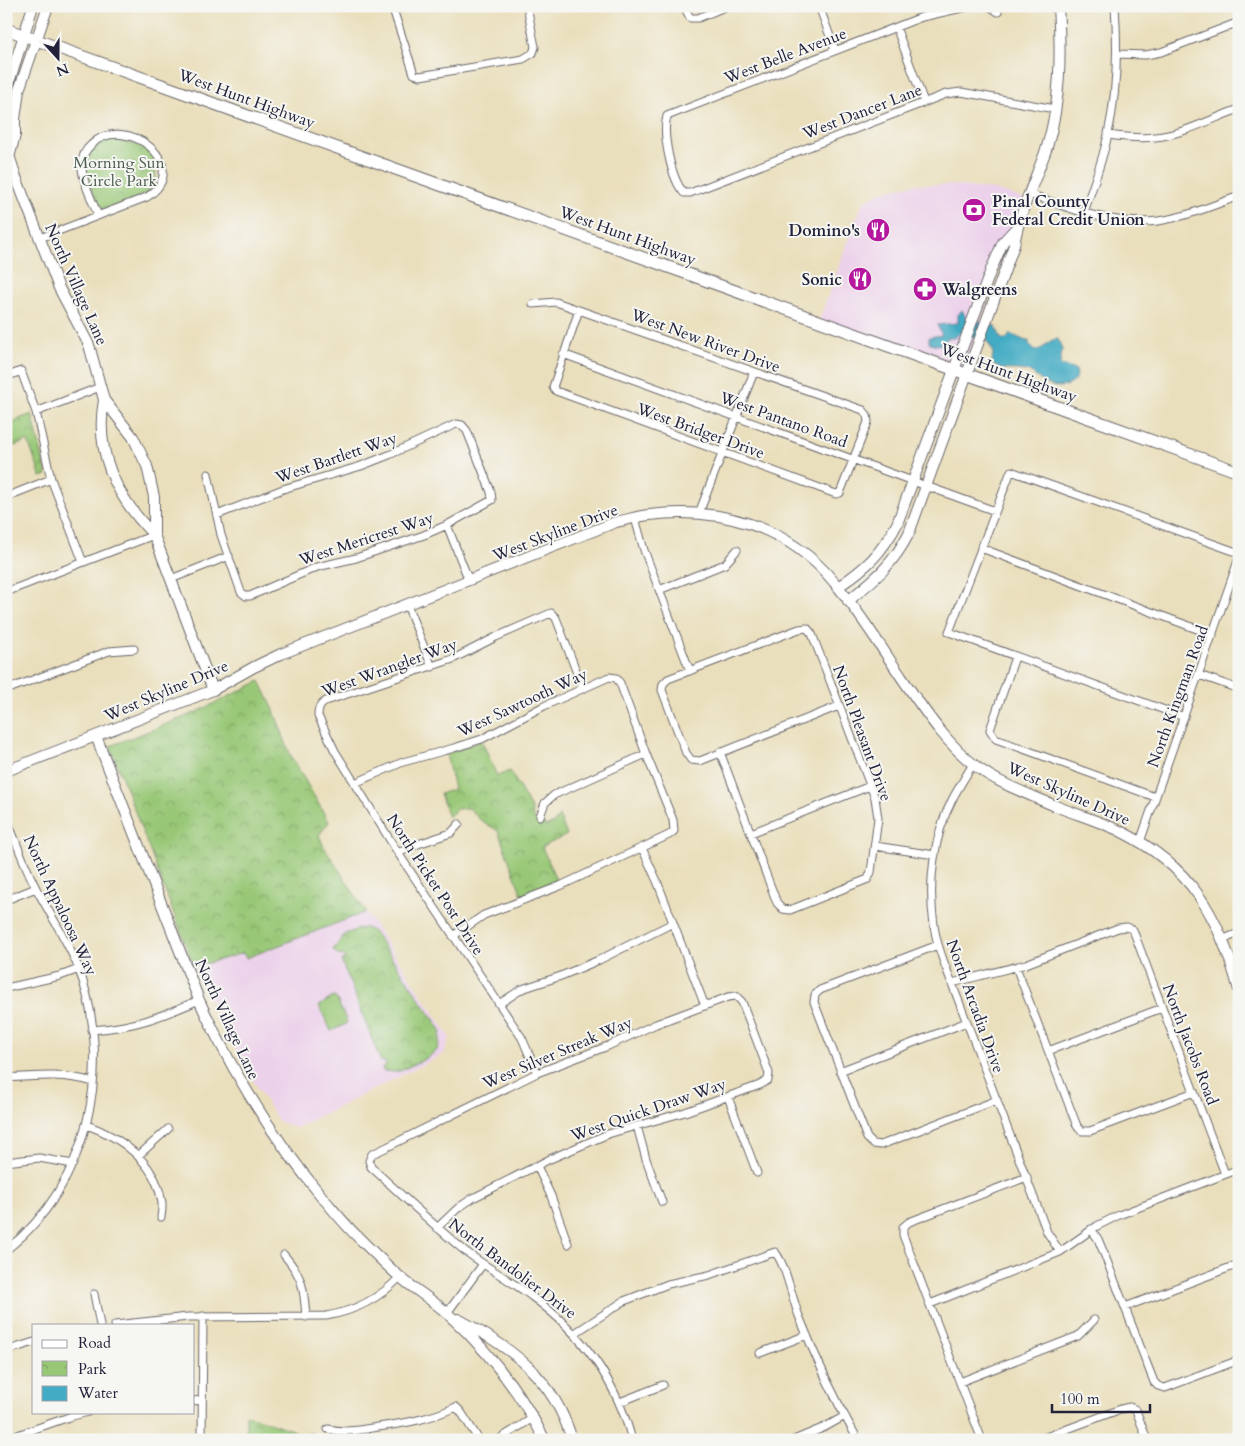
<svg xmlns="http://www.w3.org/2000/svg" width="1245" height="1446" font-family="Cardo,serif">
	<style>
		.built { fill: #ecd1ea }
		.green { fill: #98c876; stroke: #5d7558 }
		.park { fill: url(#park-crowns); stroke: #5d7558 }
		.water { fill: #43abc3; stroke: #32667f }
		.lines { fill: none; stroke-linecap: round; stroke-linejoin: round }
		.street-casing { stroke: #686468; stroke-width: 9 }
		.secondary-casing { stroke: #686468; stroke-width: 12 }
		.primary-casing { stroke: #686468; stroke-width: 13 }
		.street { stroke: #fff; stroke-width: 7 }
		.secondary { stroke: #fff; stroke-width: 10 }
		.primary { stroke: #fff; stroke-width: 11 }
		.labels { text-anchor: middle; stroke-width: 4; stroke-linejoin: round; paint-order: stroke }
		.street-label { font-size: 16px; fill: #22223b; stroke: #f6f6f2 }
		.park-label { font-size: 16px; fill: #4b5c50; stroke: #f6f6f2 }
		.poi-label { font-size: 16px; font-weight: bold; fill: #22223b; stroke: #f6f6f2; text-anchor: start }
	</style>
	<defs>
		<pattern id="park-crowns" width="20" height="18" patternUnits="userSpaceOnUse" patternTransform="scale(1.25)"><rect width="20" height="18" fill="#98c876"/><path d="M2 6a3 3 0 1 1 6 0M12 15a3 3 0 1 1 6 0" fill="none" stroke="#7ca262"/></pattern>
	</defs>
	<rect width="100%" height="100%" fill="#f6f6f2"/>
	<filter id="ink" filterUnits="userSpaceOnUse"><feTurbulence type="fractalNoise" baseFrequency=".02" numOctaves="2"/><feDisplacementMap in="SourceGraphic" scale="10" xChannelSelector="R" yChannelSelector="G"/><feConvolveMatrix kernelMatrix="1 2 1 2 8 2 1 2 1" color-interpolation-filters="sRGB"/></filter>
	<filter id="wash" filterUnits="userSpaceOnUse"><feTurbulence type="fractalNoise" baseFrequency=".0096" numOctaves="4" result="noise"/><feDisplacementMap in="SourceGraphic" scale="20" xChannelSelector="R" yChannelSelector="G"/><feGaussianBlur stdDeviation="1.12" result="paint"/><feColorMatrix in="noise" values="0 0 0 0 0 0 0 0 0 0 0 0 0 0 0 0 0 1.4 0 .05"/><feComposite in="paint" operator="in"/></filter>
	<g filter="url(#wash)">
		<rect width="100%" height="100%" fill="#eadfbc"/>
		<path class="built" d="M914,184L951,185L996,190L1028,200L1004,254L963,371L819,321L856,219L864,201L881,192Z
			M366,912L450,1037L444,1054L296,1128L278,1121L249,1074L205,992L194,967L244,953L247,958Z"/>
		<path class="green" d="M333,997L336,998L347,1022L346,1024L331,1031L319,1006Z"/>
		<path class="park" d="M109,138L142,146L154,158C154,164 156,172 156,178C153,198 115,206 99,212L85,168L94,146Z
			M32,414L47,475L41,477L28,441L6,449V424Z
			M260,681L273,708L290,754L329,822L319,835L323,845L366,912L246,958L243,953L194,967L110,746L195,713Z
			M482,741L497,776L510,771L532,810L533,818L539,823L547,826L554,823L559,816L567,835L542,847L557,882L522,895L498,831L479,819L469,808L457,809L448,817L440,794L454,789L446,754Z
			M362,928H367L375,933L441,1030L439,1045L437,1050L427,1058L400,1071L394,1072L383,1071L382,1067L386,1065L384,1061L381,1062L341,960L345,959L343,955L339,956L333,950L345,934Z
			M246,1414L303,1434L312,1433L317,1440H246Z"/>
		<path class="water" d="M962,310L966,318L996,326L1001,339H1007L1010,334L1026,341H1029V344L1034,350C1047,350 1046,339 1058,339L1062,349L1060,365L1076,370C1081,385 1060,390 1049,385C1040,382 1035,373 1026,371C1013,368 1003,373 992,364L993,351L987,341L960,332L954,338H947L944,344L935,345L929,342V337L942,335L937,325L958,323V315Z"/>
	</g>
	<g filter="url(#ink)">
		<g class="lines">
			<g class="street-casing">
				<path id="street" d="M392,6L414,74L420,76L523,59L533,53L535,47L527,6
					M684,6L690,18H698L727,6
					M819,6L835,50
					M971,6L922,17L667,116C662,134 671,179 684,193H690L946,94L961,92L1055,109
					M989,6L998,12
					M896,27L924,102
					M1117,54L1146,55L1161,52L1239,22
					M1108,135C1123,137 1139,139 1155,137C1182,135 1213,118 1239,109
					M1030,194C1070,209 1114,226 1158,221C1186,217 1212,206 1239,196
					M1084,212C1093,186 1103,160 1108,134C1117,93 1118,48 1115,6
					M40,238L147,197C195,166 125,111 91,145C84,151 81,159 82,169C83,184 93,201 98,216
					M533,304L556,302L863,410L867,415L868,422L840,493L836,494L556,391L553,387L579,310
					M563,354L995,511
					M6,377L21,371L36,412L51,479L83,562
					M36,412L100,387
					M208,474L221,535L241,592L246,596H250L317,567L356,558L424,535L447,525L492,500L491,492L467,431L462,425L456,424L389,455L361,466L283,489L217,515
					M6,497L51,479
					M699,513L754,372
					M635,518L644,550L690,671
					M447,525L469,581
					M981,548L1213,635
					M171,579L229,556
					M659,590L725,564L737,550
					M6,592L154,535
					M407,605L432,667
					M1015,657L990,730L996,739L1155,797
					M1199,675L1239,689
					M6,690L109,651L134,649
					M1184,717L949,632L1011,471L1239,553
					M720,752L777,903L783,909L790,910L868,879L871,872L878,818L875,798L812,634L807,628L799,629L668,679L663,684L662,690L686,753L691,760L700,761L839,706
					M973,764C966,776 958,788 952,800C933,837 928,885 934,925C936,942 942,958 948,973L1047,1232L1060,1252
					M355,783L403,762L454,748L482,739L544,706L609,677L616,678L620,683L646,754L673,820L674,831L669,835L560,886L484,915L453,936
					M540,816L545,803L554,795L646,754
					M6,817C16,842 25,867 37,890C51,916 67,940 78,967C115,1063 89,1187 6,1250
					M751,833L870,786
					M1140,842L1239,558
					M875,846L935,855
					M642,848L657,881L705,1006
					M398,853L418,844L451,833L459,824
					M6,900L36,888
					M1224,939L1239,933
					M938,945L820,990L815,995L814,1002L867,1138L873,1144L881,1145L997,1100
					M1016,967L1077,1126L1082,1131H1090L1194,1092
					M952,983L1026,964L1118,928L1127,927L1133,930L1225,1174
					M6,988L60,976L79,969
					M499,1004L522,989L561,976L599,960L673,923
					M92,1030C135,1027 160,1017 199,1000
					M1048,1051L1162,1008
					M840,1071L967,1022
					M537,1073L522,1038L398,853L335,751L318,716C318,708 320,705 326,701L453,659L496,637L551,613L556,618L583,689
					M6,1078C35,1076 65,1073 93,1082
					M728,1097L757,1173
					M87,1125C120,1137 154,1161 161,1198C163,1204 162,1211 161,1217
					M637,1126L646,1159L662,1202
					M138,1156L168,1129
					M6,1162L39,1158L73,1164
					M537,1166L551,1196L568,1244
					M437,1228L458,1208L473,1198L550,1159L608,1134L685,1112L760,1085L768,1080L769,1073L742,1002L736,996L728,997L656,1024L608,1046L537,1073L381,1150L372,1154L369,1161L371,1167C402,1195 432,1224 465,1251C486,1267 510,1280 531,1296C581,1332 616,1380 632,1440
					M1091,1229L1098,1239L1103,1251L1154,1382L1158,1386L1165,1388L1239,1360
					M284,1255C303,1277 304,1288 306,1317
					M94,1294L100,1325
					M930,1304L1060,1252L1097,1226L1119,1215L1239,1169
					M1125,1307L1239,1264
					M447,1313L483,1264
					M115,1325L188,1317L326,1316C356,1311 379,1299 400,1277
					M575,1333L624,1301L668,1284L709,1275L775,1252C786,1265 792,1298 799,1316C816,1359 835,1400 858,1440
					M6,1351L34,1342
					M760,1353L807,1335
					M960,1382L1078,1336L1094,1320
					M194,1401L201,1400
					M620,1402L663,1385
					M328,1429C346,1433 359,1430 378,1427C406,1423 430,1419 456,1407L461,1412L479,1440
					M6,1439L69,1417L88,1412
					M202,1440L203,1316
					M498,1440L533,1418
					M794,1440L825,1427L845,1416
					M982,1440L903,1235V1227L909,1222L1027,1177
					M1038,1440L1121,1409L1130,1407L1136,1410L1147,1440"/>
			</g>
			<g class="secondary-casing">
				<path id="secondary" d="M6,92L33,6
					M6,146L16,177L59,288L89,345L104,400L133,437L147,466L154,497V535L213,690
					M10,154L15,135V119L19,90L48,6
					M104,400C94,454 117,498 154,535
					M838,587C867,567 880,555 897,524L991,270L1003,242L1016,228
					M848,601C875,579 893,565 909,533L1014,245C1019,212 1036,179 1047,147C1061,101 1061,53 1058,6
					M96,736L199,1000C232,1072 272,1137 323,1198C335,1212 346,1226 359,1238C372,1251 386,1265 400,1277C415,1290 433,1300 448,1314C488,1350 520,1392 545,1440
					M6,771L213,690L254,667L281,654L616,522C627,520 638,516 649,515C719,506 788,526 834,582C859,611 880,646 902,678C924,710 946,744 978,768C1000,784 1028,794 1053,805C1075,814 1099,821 1120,831C1191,866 1219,915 1239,990
					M458,1319C512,1348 554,1378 572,1440"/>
			</g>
			<g class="primary-casing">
				<path id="primary" d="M6,29L1239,472"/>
			</g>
			<use href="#street" class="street"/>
			<use href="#secondary" class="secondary"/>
			<use href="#primary" class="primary"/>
		</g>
	</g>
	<defs>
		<g id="bank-disc" transform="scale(1.25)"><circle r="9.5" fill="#b5179e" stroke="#f6f6f2"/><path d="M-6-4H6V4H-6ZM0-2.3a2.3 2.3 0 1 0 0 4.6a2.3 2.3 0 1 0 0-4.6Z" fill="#fff"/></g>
		<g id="restaurant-disc" transform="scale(1.25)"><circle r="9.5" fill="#b5179e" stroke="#f6f6f2"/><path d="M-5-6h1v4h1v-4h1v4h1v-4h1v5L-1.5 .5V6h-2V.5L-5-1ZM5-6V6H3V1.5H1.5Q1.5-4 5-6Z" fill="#fff"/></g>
		<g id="pharmacy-disc" transform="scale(1.25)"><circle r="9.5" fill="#b5179e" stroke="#f6f6f2"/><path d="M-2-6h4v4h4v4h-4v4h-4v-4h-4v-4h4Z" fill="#fff"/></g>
	</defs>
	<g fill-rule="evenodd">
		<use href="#bank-disc" x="974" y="210"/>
		<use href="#restaurant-disc" x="878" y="230"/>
		<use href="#restaurant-disc" x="860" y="279"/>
		<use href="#pharmacy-disc" x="925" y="289"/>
	</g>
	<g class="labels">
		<g class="street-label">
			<text transform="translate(785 55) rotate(-21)" y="6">West Belle Avenue</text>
			<text transform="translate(247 98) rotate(20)" y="6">West Hunt Highway</text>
			<text transform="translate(862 111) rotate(-21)" y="6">West Dancer Lane</text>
			<text transform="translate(628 235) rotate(20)" y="6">West Hunt Highway</text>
			<text transform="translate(77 284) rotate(66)" y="6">North Village Lane</text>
			<text transform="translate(706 340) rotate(20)" y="6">West New River Drive</text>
			<text transform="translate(1009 372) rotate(20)" y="6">West Hunt Highway</text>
			<text transform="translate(784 419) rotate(20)" y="6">West Pantano Road</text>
			<text transform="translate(701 430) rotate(20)" y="6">West Bridger Drive</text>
			<text transform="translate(336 457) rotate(-19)" y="6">West Bartlett Way</text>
			<text transform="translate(555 532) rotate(-21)" y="6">West Skyline Drive</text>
			<text transform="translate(366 538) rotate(-18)" y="6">West Mericrest Way</text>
			<text transform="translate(389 667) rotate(-20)" y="6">West Wrangler Way</text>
			<text transform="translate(166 690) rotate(-23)" y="6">West Skyline Drive</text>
			<text transform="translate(1177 696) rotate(-70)" y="6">North Kingman Road</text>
			<text transform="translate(522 702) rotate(-25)" y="6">West Sawtooth Way</text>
			<text transform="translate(863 733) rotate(70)" y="6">North Pleasant Drive</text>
			<text transform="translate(1069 793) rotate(24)" y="6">West Skyline Drive</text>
			<text transform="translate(436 884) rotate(57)" y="6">North Picket Post Drive</text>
			<text transform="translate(61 905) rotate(65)" y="6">North Appaloosa Way</text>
			<text transform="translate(976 1006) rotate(70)" y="6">North Arcadia Drive</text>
			<text transform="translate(228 1019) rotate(65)" y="6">North Village Lane</text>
			<text transform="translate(1191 1044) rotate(69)" y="6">North Jacobs Road</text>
			<text transform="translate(557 1052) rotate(-23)" y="6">West Silver Streak Way</text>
			<text transform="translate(648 1109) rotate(-19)" y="6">West Quick Draw Way</text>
			<text transform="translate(513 1268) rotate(37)" y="6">North Bandolier Drive</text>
		</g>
		<g class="park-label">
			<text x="119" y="168">Morning Sun<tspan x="119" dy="18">Circle Park</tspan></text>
		</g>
		<g class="poi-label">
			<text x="992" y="207">Pinal County<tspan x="992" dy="18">Federal Credit Union</tspan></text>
			<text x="860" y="236" text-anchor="end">Domino's</text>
			<text x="842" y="285" text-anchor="end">Sonic</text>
			<text x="942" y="295">Walgreens</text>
		</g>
	</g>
	<rect width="1245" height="1446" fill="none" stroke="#f6f6f2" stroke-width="25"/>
	<rect x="32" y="1324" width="162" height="90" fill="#f6f6f2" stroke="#a1a1a9"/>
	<rect x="42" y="1340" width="25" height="8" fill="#ffffff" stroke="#a1a1a9"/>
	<text x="78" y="1348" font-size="15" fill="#22223b">Road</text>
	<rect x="42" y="1361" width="25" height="15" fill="url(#park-crowns)" stroke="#a1a1a9"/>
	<text x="78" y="1374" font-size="15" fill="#22223b">Park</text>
	<rect x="42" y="1386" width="25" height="15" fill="#43abc3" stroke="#a1a1a9"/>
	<text x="78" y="1398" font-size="15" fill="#22223b">Water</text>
	<g transform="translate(58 58) rotate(159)" stroke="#f6f6f2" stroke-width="4" paint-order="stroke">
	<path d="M0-4L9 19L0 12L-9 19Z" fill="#22223b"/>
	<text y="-8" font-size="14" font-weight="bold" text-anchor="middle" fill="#22223b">N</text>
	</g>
	<path d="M1052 1404v8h98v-8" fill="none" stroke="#22223b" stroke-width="2.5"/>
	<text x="1060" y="1404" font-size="15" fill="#22223b" stroke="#f6f6f2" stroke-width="4" paint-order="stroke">100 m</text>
</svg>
